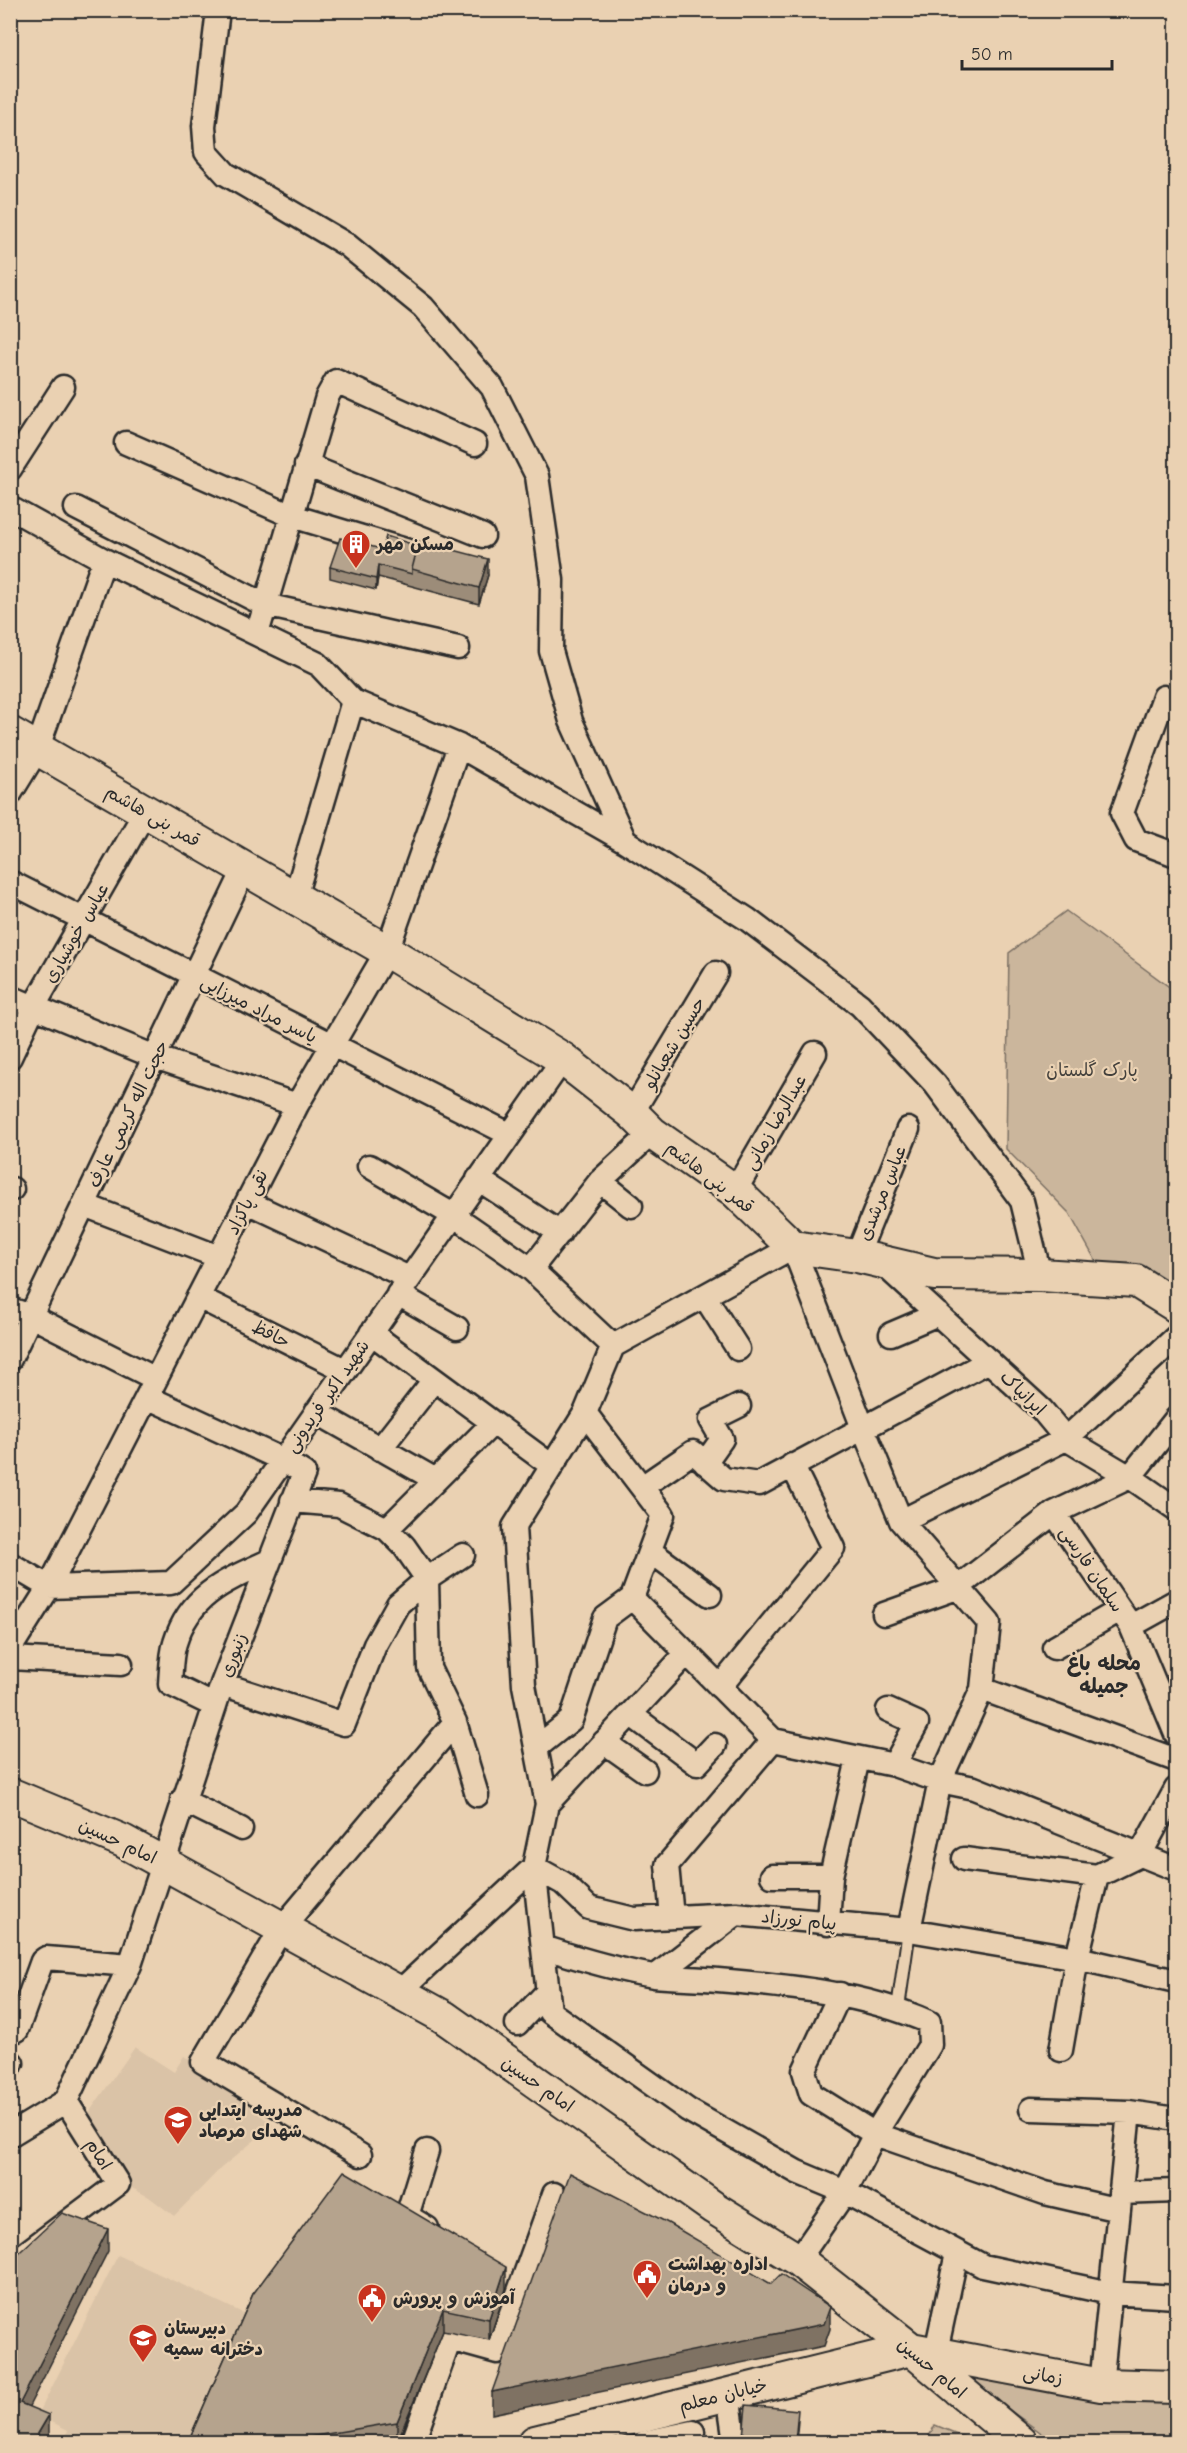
<svg xmlns="http://www.w3.org/2000/svg" width="1187" height="2453" font-family="'Comic Neue','Playpen Sans Arabic',sans-serif">
	<style>
		.built { fill: #dac3a7 }
		.green { fill: #cbb69c; stroke: #7b7064; stroke-width: 1.5 }
		.lines { fill: none; stroke-linecap: round; stroke-linejoin: round }
		.lane-casing { stroke: #2b2b2b; stroke-width: 16 }
		.street-casing { stroke: #2b2b2b; stroke-width: 27 }
		.secondary-casing { stroke: #2b2b2b; stroke-width: 36 }
		.path { stroke: #2b2b2b; stroke-width: 4; stroke-dasharray: 6 4.5; stroke-linecap: butt }
		.lane { stroke: #ead1b2; stroke-width: 12 }
		.street { stroke: #ead1b2; stroke-width: 22 }
		.secondary { stroke: #ead1b2; stroke-width: 32 }
		.wall { fill: #9c8c79; stroke: #2b2b2b; stroke-width: 1.5 }
		.shaded-wall { fill: #7f7263; stroke: #2b2b2b; stroke-width: 1.5 }
		.building { fill: #b5a38d; stroke: #2b2b2b; stroke-width: 1.5 }
		.labels { text-anchor: middle; stroke-width: 4.5; stroke-linejoin: round; paint-order: stroke }
		.poi-label { font-size: 18px; font-weight: bold; fill: #2b2b2b; stroke: #ead1b2; text-anchor: start }
		.street-label { font-size: 18px; fill: #2b2b2b; stroke: #ead1b2 }
		.park-label { font-size: 18px; fill: #43403c; stroke: #ead1b2 }
		.neighbourhood-label { font-size: 20px; font-weight: bold; fill: #2b2b2b; stroke: #ead1b2 }
	</style>
	<rect width="100%" height="100%" fill="#ead1b2"/>
	<filter id="ink" filterUnits="userSpaceOnUse"><feTurbulence type="fractalNoise" baseFrequency=".0167" numOctaves="2"/><feDisplacementMap in="SourceGraphic" scale="12" xChannelSelector="R" yChannelSelector="G"/><feConvolveMatrix kernelMatrix="1 2 1 2 8 2 1 2 1" color-interpolation-filters="sRGB"/></filter>
	<g filter="url(#ink)">
		<path class="built" d="M135,2047L174,2072L184,2056L273,2125L221,2168L174,2216L149,2197L128,2186L124,2169L88,2114Z
			M118,2255L245,2314L189,2442H64L68,2430L38,2415Z"/>
		<path class="green" d="M1066,911L1176,992V1298L1141,1270L1097,1263L1069,1213L1006,1149L1009,953Z
			M958,2373L1176,2402V2442H1054Z
			M935,2425L977,2442H926Z"/>
		<g class="lines">
			<g class="lane-casing">
				<path id="lane" d="M898,2008L909,1930"/>
			</g>
			<g class="street-casing">
				<path id="street" d="M218,10L204,126L206,152L226,174L347,245L423,307L492,387L537,476L552,580L551,651L571,721L625,841
					M126,443L292,516L412,552
					M306,465L483,536
					M10,469L63,387
					M10,508L104,560L318,664L353,701L459,746L625,841L747,919L860,1005L935,1084L1022,1201L1040,1275
					M76,508L265,605L458,648
					M257,634L327,397L336,381L475,444
					M1164,697L1122,813L1136,840L1176,855
					M10,794L37,750L104,560
					M10,882L509,1134
					M295,897L353,701
					M10,997L155,1057L297,1105
					M10,1057L34,1006L145,812
					M632,1113L716,973
					M369,1166L453,1215L531,1269L613,1346
					M478,1179L560,1233
					M600,1181L631,1206
					M10,1189H12
					M735,1191L815,1053
					M247,1202L409,1278
					M84,1205L219,1257
					M857,1256L908,1129
					M882,1263L1042,1410L1066,1439L1130,1477L1176,1509
					M531,1269L600,1181L652,1133
					M398,1294L457,1328
					M198,1297L345,1370
					M705,1297L738,1349
					M10,1309L31,1316L156,1379
					M371,1333L552,1466
					M891,1334L938,1314
					M10,1359L245,868
					M316,1412L436,1480
					M585,1413L663,1515L632,1598L773,1740L894,1765L940,1781L974,1788L1176,1869
					M380,1449L434,1380
					M705,1463L722,1439L711,1420L739,1406
					M642,1487L693,1452L724,1479L759,1484L989,1361
					M292,1501L339,1505L387,1529L404,1546L427,1579L429,1668L455,1722L477,1795
					M1054,1513L1131,1626L1176,1734
					M901,1521L1066,1439L1176,1337
					M387,1529L493,1423
					M650,1551L710,1595
					M10,1564L49,1587L171,1583L246,1513L563,1059
					M884,1614L957,1588L1054,1513L1130,1477L1176,1419
					M1131,1626L1176,1601
					M1054,1648L1120,1610
					M10,1649L49,1587L297,1105L387,951L459,746
					M10,1658L121,1664
					M222,1684L344,1724L375,1645L398,1604L427,1579L463,1555
					M720,1687L833,1548L792,1465
					M982,1689L1176,1760
					M215,1706L170,1684C171,1671 171,1655 175,1643C190,1594 227,1580 269,1561
					M888,1710L917,1723L894,1765
					M630,1714L697,1764L715,1745
					M604,1742L645,1771
					M536,1748L571,1720L605,1618L632,1598
					M182,1800L241,1829
					M547,1804L687,1653
					M964,1859L1097,1876
					M772,1876H831
					M672,1917L667,1865L773,1740
					M828,1924L831,1876L858,1759
					M909,1930L940,1781L982,1689L989,1623L901,1521L863,1428L793,1247L613,1346L585,1413L514,1527L524,1685L547,1804L534,1867L550,2012L688,2110L797,2172L845,2192L983,2266L1110,2293L1176,2297
					M543,1947C580,1959 616,1970 654,1976C675,1978 697,1978 718,1980C790,1986 863,1993 929,2022L930,2045L875,2134L845,2192L798,2260
					M656,1976L736,1914
					M399,1992L534,1867L563,1883L589,1908L634,1919L736,1914L909,1930L1077,1958L1176,1981
					M840,1994L804,2071L811,2094L875,2134L1045,2193L1119,2210
					M517,2024L548,1991
					M17,2030L42,1961L46,1958L130,1965
					M1061,2050L1077,1958L1097,1876L1140,1855L1176,1789
					M10,2064L12,2063
					M1031,2109L1129,2112L1176,2119
					M10,2135L66,2101L130,1965L222,1684L304,1473L283,1460L147,1397
					M427,2151L407,2216L427,2228
					M360,2155L203,2062L282,1928L455,1722
					M1120,2193L1176,2191
					M10,2265L118,2184L66,2101
					M935,2356L957,2253
					M1101,2385L1129,2112
					M728,2394L735,2442
					M413,2442L450,2339L497,2352L554,2194
					M645,2442L693,2432"/>
			</g>
			<g class="secondary-casing">
				<path id="secondary" d="M10,733L387,951L563,1059L632,1113L652,1133L735,1191L793,1247L857,1256L934,1274L1040,1275L1136,1281L1176,1306
					M10,1794L123,1841L444,2017L714,2208L798,2260L911,2349L1021,2442
					M535,2442L911,2349L1101,2385L1176,2387"/>
			</g>
			<path class="path" d="M1175,10L1176,17"/>
			<use href="#lane" class="lane"/>
			<use href="#street" class="street"/>
			<use href="#secondary" class="secondary"/>
		</g>
		<path class="wall" d="M381,554L488,575L479,604L378,577L376,590L330,578V567Z
			M506,2289L489,2340L443,2331L398,2442H188L253,2294Z
			M798,2421L796,2442H743V2437Z"/>
		<path class="shaded-wall" d="M488,559V575L479,604V588Z
			M378,565V577L376,590V579Z
			M108,2229V2251L20,2424V2403Z
			M506,2267V2289L489,2340V2319Z
			M830,2307V2329L824,2346L492,2414V2392Z
			M443,2309V2331L397,2442V2422Z
			M49,2415V2437L45,2442H33Z"/>
		<path class="building" d="M386,536L418,546L412,569V574L378,565L376,579L330,567L340,538L381,549V554Z
			M419,541L488,559L479,588L412,569Z
			M344,2171L506,2267L489,2319L443,2309L397,2422L280,2442H188L253,2294Z
			M570,2173L668,2223L771,2284L781,2274L830,2307L824,2324L492,2392Z
			M62,2213L108,2229L20,2403L49,2415L33,2442H19L10,2441V2261Z
			M746,2405L798,2410L795,2442H788L743,2437Z"/>
	</g>
	<defs>
		<g id="building-pin" transform="scale(1.5)"><path d="M0 17L-7.5 6A9.5 9.5 0 1 1 7.5 6Z" fill="#c8321e" stroke="#ead1b2"/><path d="M-4-6H4V6H1V3H-1V6H-4ZM-2.5-4.3h1.7v1.8h-1.7ZM.8-4.3h1.7v1.8H.8ZM-2.5-1h1.7V.8h-1.7ZM.8-1h1.7V.8H.8Z" fill="#fff"/></g>
		<g id="school-pin" transform="scale(1.5)"><path d="M0 17L-7.5 6A9.5 9.5 0 1 1 7.5 6Z" fill="#c8321e" stroke="#ead1b2"/><path d="M0-5L7-2L0 1L-7-2ZM-4 1L0 2.5L4 1V4Q0 6-4 4Z" fill="#fff"/></g>
		<g id="civic-pin" transform="scale(1.5)"><path d="M0 17L-7.5 6A9.5 9.5 0 1 1 7.5 6Z" fill="#c8321e" stroke="#ead1b2"/><path d="M-.6-6.5H3V-4.5H.6V-3L4-1V1h2V6H-6V1h2V-1L-.6-3ZM-1.2 2.5V6h2.4V2.5Z" fill="#fff"/></g>
	</defs>
	<g fill-rule="evenodd">
		<use href="#building-pin" x="356" y="544"/>
		<use href="#school-pin" x="178" y="2120"/>
		<use href="#civic-pin" x="647" y="2274"/>
		<use href="#civic-pin" x="372" y="2298"/>
		<use href="#school-pin" x="143" y="2338"/>
	</g>
	<g class="labels">
		<g class="poi-label">
			<text x="377" y="550">مسکن مهر</text>
			<text x="199" y="2116">مدرسه ایتدایی<tspan x="199" dy="21">شهدای مرصاد</tspan></text>
			<text x="668" y="2270">اداره بهداشت<tspan x="668" dy="21">و درمان</tspan></text>
			<text x="393" y="2304">آموزش و پرورش</text>
			<text x="164" y="2334">دبیرستان<tspan x="164" dy="21">دخترانه سمیه</tspan></text>
		</g>
		<g class="street-label">
			<text transform="translate(153 816) rotate(30)" y="6">قمر بنی هاشم</text>
			<text transform="translate(76 933) rotate(-60)" y="6">عباس خوشیاری</text>
			<text transform="translate(259 1009) rotate(27)" y="6">یاسر مراد میرزایی</text>
			<text transform="translate(674 1043) rotate(-59)" y="6">حسین شعبانلو</text>
			<text transform="translate(128 1114) rotate(-64)" y="6">حجت اله کریمی عارف</text>
			<text transform="translate(775 1122) rotate(-60)" y="6">عبدالرضا زمانی</text>
			<text transform="translate(710 1177) rotate(38)" y="6">قمر بنی هاشم</text>
			<text transform="translate(882 1193) rotate(-68)" y="6">عباس مرشدی</text>
			<text transform="translate(247 1202) rotate(-63)" y="6">نقی پاکزاد</text>
			<text transform="translate(271 1334) rotate(27)" y="6">حافظ</text>
			<text transform="translate(1023 1393) rotate(44)" y="6">ایرانپاک</text>
			<text transform="translate(327 1396) rotate(-55)" y="6">شهید اکبر فریدونی</text>
			<text transform="translate(1092 1569) rotate(56)" y="6">سلمان فارسی</text>
			<text transform="translate(233 1655) rotate(-69)" y="6">زنبوری</text>
			<text transform="translate(118 1841) rotate(25)" y="6">امام حسین</text>
			<text transform="translate(799 1920) rotate(6)" y="6">پیام نورزاد</text>
			<text transform="translate(538 2084) rotate(35)" y="6">امام حسین</text>
			<text transform="translate(99 2154) rotate(58)" y="6">امام</text>
			<text transform="translate(932 2368) rotate(40)" y="6">امام حسین</text>
			<text transform="translate(1043 2375) rotate(10)" y="6">زمانی</text>
			<text transform="translate(723 2395) rotate(-14)" y="6">خیابان معلم</text>
		</g>
		<g class="park-label">
			<text x="1092" y="1076">پارک گلستان</text>
		</g>
		<g class="neighbourhood-label">
			<text x="1104" y="1670">محله باغ‌<tspan x="1104" dy="23">جمیله</tspan></text>
		</g>
	</g>
	<rect width="1187" height="2453" fill="none" stroke="#ead1b2" stroke-width="36"/>
	<rect x="18" y="18" width="1151" height="2417" fill="none" stroke="#2b2b2b" stroke-width="2" filter="url(#ink)"/>
	<path d="M962 60v9h150v-9" fill="none" stroke="#2b2b2b" stroke-width="3"/>
	<text x="971" y="60" font-size="18" fill="#2b2b2b" stroke="#ead1b2" stroke-width="4.5" paint-order="stroke">50 m</text>
</svg>
